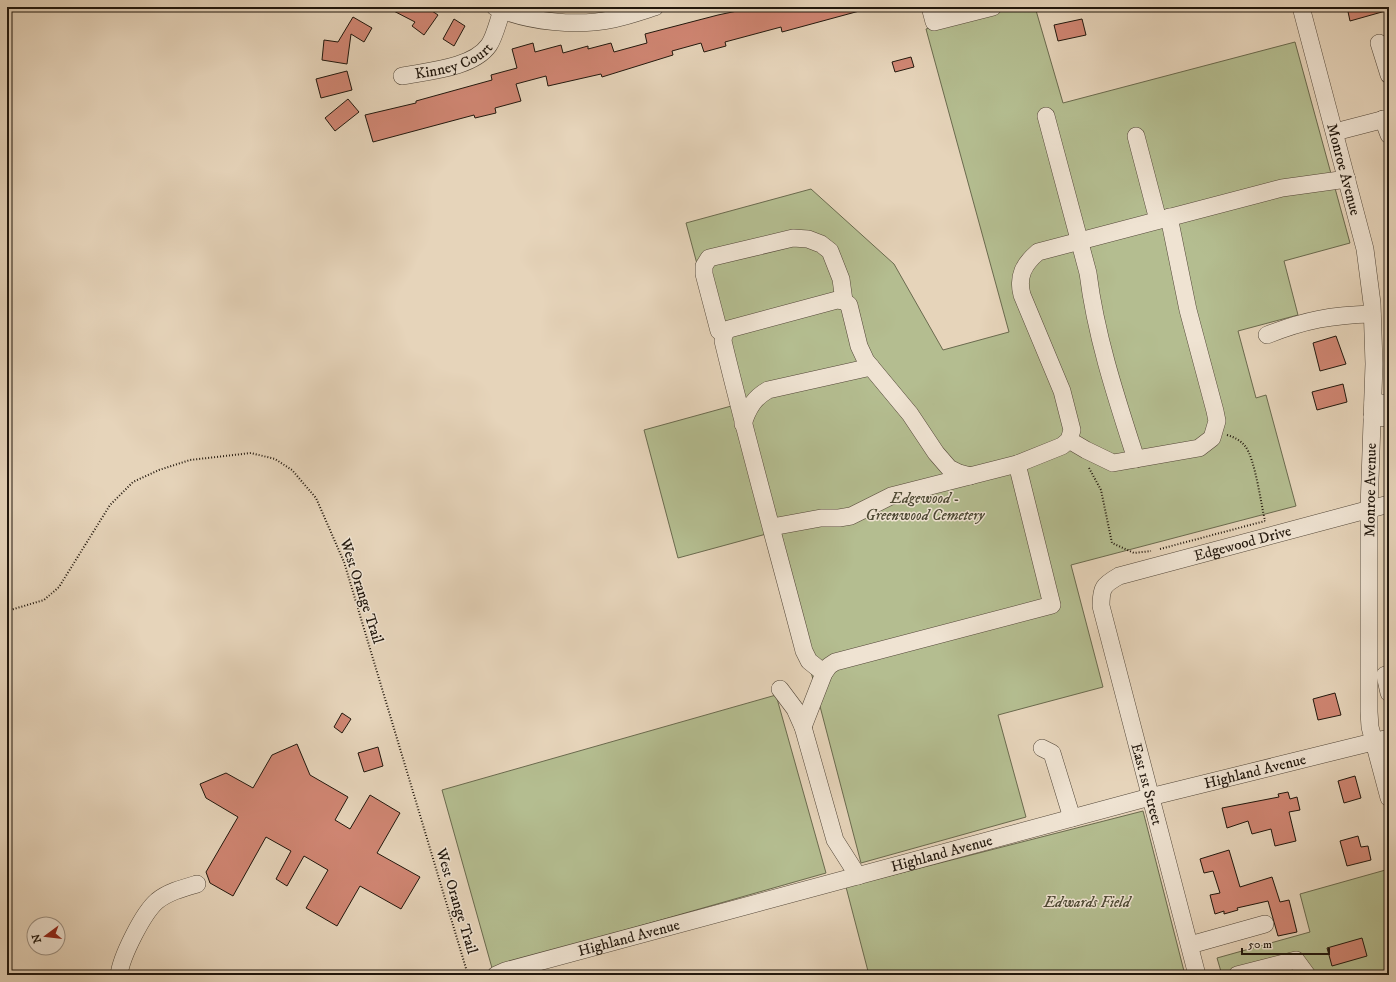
<svg xmlns="http://www.w3.org/2000/svg" width="1396" height="982" font-family="'IM FELL DW Pica',serif">
	<style>
		.green { fill: #b4bd90; stroke: #6a6a4e }
		.building { fill: #d08673; stroke: #21170d }
		.lines { fill: none; stroke-linecap: round; stroke-linejoin: round }
		.minor-casing { stroke: #524638; stroke-width: 18 }
		.path { stroke: #21170d; stroke-width: 2; stroke-dasharray: 1 2; stroke-linecap: butt }
		.minor { stroke: #efe3d2; stroke-width: 17 }
		.labels { text-anchor: middle; stroke-width: 3; stroke-linejoin: round; paint-order: stroke }
		.street-label { font-size: 15px; fill: #21170d; stroke: #efe3d2 }
		.park-label { font-size: 15px; font-style: italic; fill: #4d4934; stroke: #efe3d2 }
	</style>
	<rect width="100%" height="100%" fill="#e6d4ba"/>
	<filter id="stains"><feTurbulence type="fractalNoise" baseFrequency=".005" numOctaves="4"/><feColorMatrix values="0 0 0 0 .2 0 0 0 0 .09 0 0 0 0 .02 0 0 0 .5 -.17"/></filter>
	<radialGradient id="worn" r=".72"><stop offset=".6" stop-color="#630" stop-opacity="0"/><stop offset="1" stop-color="#630" stop-opacity=".3"/></radialGradient>
	<path class="green" d="M1007,7H1035L1063,103L1295,42L1350,243L1284,261L1298,315L1238,331L1256,398L1266,395L1296,506L1071,565L1103,687L998,715L1026,817L861,863L810,668L770,533L678,558L644,430L735,405L686,223L811,189L894,264L943,350L1009,332L926,29Z
		M776,695L826,873L492,968L442,790Z
		M1143,811L1185,975H869L846,887Z
		M1389,869V975H1222L1217,958L1310,932L1300,894Z"/>
	<path class="building" d="M386,7H426L438,15L424,35L412,26L415,22Z
		M756,7H862L863,10L782,32L781,27L725,42L726,46L704,52L701,43L672,51L673,55L602,77L601,74L548,86L546,76L516,84L521,101L495,108L496,113L475,118L474,115L373,142L365,115L416,103V101L492,80L491,75L517,68L512,49L533,43L535,52L561,45L563,53L588,46V49L611,43L614,52L647,43L645,34L718,15Z
		M1347,7H1389V10L1350,21Z
		M353,17L372,28L364,42L351,34L347,64L322,60L324,40L338,42Z
		M454,19L465,26L454,46L443,39Z
		M1082,19L1086,35L1058,41L1054,25Z
		M911,57L914,67L895,72L892,62Z
		M347,71L352,90L321,98L316,79Z
		M348,99L359,112L335,131L325,118Z
		M1336,336L1346,364L1320,371L1313,343Z
		M1343,384L1347,402L1317,410L1312,392Z
		M1335,693L1341,715L1318,720L1313,699Z
		M342,713L351,719L342,733L334,727Z
		M297,744L310,775L348,797L335,820L350,829L370,795L400,813L377,853L420,877L401,909L360,886L337,926L306,908L328,870L304,856L287,886L276,879L291,851L266,837L233,896L210,883L206,872L238,817L206,798L200,784L226,773L253,788L272,755Z
		M378,747L383,766L364,772L358,753Z
		M1355,776L1361,798L1344,803L1338,781Z
		M1288,792L1290,799L1297,797L1300,810L1289,812L1296,841L1275,846L1271,829L1252,834L1248,821L1227,828L1222,808L1279,797L1278,794Z
		M1358,836L1361,847L1368,846L1371,860L1347,866L1340,841Z
		M1229,850L1240,887L1272,877L1280,902L1289,900L1297,932L1278,936L1268,901L1237,908L1238,910L1224,914V911L1215,914L1210,895L1220,893L1213,871L1204,873L1200,859Z
		M1362,938L1367,956L1332,966L1327,948Z"/>
	<g class="lines">
		<g class="minor-casing">
			<g id="minor">
				<path d="M495,7C528,22 578,27 614,19C628,16 642,11 655,7"/>
				<path d="M930,7L934,22L993,7"/>
				<path id="s1" d="M1301,7L1365,249L1372,303L1374,364L1369,509V712L1370,727L1389,798"/>
				<path d="M1379,43L1389,75"/>
				<path id="s2" d="M402,76C428,71 473,68 489,45C495,36 498,21 502,11"/>
				<path d="M1046,116L1088,273C1096,337 1116,397 1136,459"/>
				<path d="M1383,119L1389,135"/>
				<path d="M1335,132L1389,118"/>
				<path d="M1136,136L1158,220"/>
				<path d="M724,334L719,331L704,274V266L709,258L793,238L808,239L821,244L830,251L841,279L844,301"/>
				<path d="M1267,335C1305,320 1332,315 1372,314"/>
				<path d="M1373,403H1389"/>
				<path d="M1372,417L1389,418"/>
				<path d="M743,424C748,408 754,398 768,390L871,367"/>
				<path d="M1069,440L1086,450L1113,463L1199,448L1212,438L1217,421L1215,411L1188,310L1169,217"/>
				<path d="M772,527L821,518H839L851,516L891,496L1017,464L1062,446L1069,440L1072,430L1062,391L1022,295C1017,276 1024,264 1038,252L1282,188L1347,179"/>
				<path d="M824,673L809,661L804,651C777,548 748,445 723,341L724,334L729,329L837,300L844,301L849,305L859,346L866,361L910,414L936,453L949,468L959,473L970,476"/>
				<path d="M1385,675L1389,693"/>
				<path d="M780,689L795,709L803,727L835,840L858,876"/>
				<path d="M803,727L824,673L829,666L835,662L1052,605L1017,464"/>
				<path d="M1042,748L1052,753L1072,818"/>
				<path d="M1190,945L1265,924"/>
				<path d="M119,975C121,957 143,913 157,901C168,892 183,888 197,884"/>
				<path id="s3" d="M496,975L505,971L1150,797L1389,738"/>
				<path id="s4" d="M1197,975L1101,606C1101,588 1103,585 1119,576L1389,504"/>
				<path d="M1237,975L1296,960L1307,975"/>
			</g>
		</g>
		<path class="path" d="M1227,435C1234,437 1240,440 1245,446C1255,458 1261,504 1265,521
			M1089,468L1101,490L1112,543L1134,553L1151,551
			M1160,549L1265,521
			M7,611L44,600L59,587L110,505L133,482L159,470L190,460L251,453L275,459L292,470L316,498L344,562L468,975"/>
		<use href="#minor" class="minor"/>
	</g>
	<g class="labels">
		<g class="street-label">
			<text dy="5" stroke="none"><textPath href="#s2" startOffset="54">Kinney Court</textPath></text>
			<text dy="5" stroke="none"><textPath href="#s1" startOffset="168">Monroe Avenue</textPath></text>
			<text transform="translate(1370 490) rotate(-89)" y="5">Monroe Avenue</text>
			<text dy="5" stroke="none"><textPath href="#s4" startOffset="547">Edgewood Drive</textPath></text>
			<text transform="translate(362 591) rotate(72)" y="5">West Orange Trail</text>
			<text dy="5" stroke="none"><textPath href="#s3" startOffset="786">Highland Avenue</textPath></text>
			<text transform="translate(1147 784) rotate(75)" y="5">East 1st Street</text>
			<text dy="5" stroke="none"><textPath href="#s3" startOffset="462">Highland Avenue</textPath></text>
			<text transform="translate(457 901) rotate(73)" y="5">West Orange Trail</text>
			<text dy="5" stroke="none"><textPath href="#s3" startOffset="138">Highland Avenue</textPath></text>
		</g>
		<g class="park-label">
			<text x="925" y="503">Edgewood -<tspan x="925" dy="17">Greenwood Cemetery</tspan></text>
			<text x="1087" y="907">Edwards Field</text>
		</g>
	</g>
	<rect width="1396" height="982" fill="none" stroke="#e6d4ba" stroke-width="24"/>
	<rect x="8" y="8" width="1380" height="966" fill="none" stroke="#21170d" stroke-width="2"/>
	<rect x="12" y="12" width="1372" height="958" fill="none" stroke="#21170d"/>
	<g transform="translate(46 936) rotate(255)"><circle r="19" fill="#efe3d2" stroke="#9d9183"/>
	<path d="M0-3L7 15L0 10L-7 15Z" fill="#8f2418"/>
	<text y="-6" font-size="11" font-weight="bold" text-anchor="middle" fill="#21170d">N</text>
	</g>
	<path d="M1242 948v6h87v-6" fill="none" stroke="#21170d" stroke-width="2"/>
	<text x="1248" y="948" font-size="12" fill="#21170d" stroke="#efe3d2" stroke-width="3" paint-order="stroke">50 m</text>
	<rect width="100%" height="100%" filter="url(#stains)"/>
	<rect width="100%" height="100%" fill="url(#worn)"/>
</svg>
